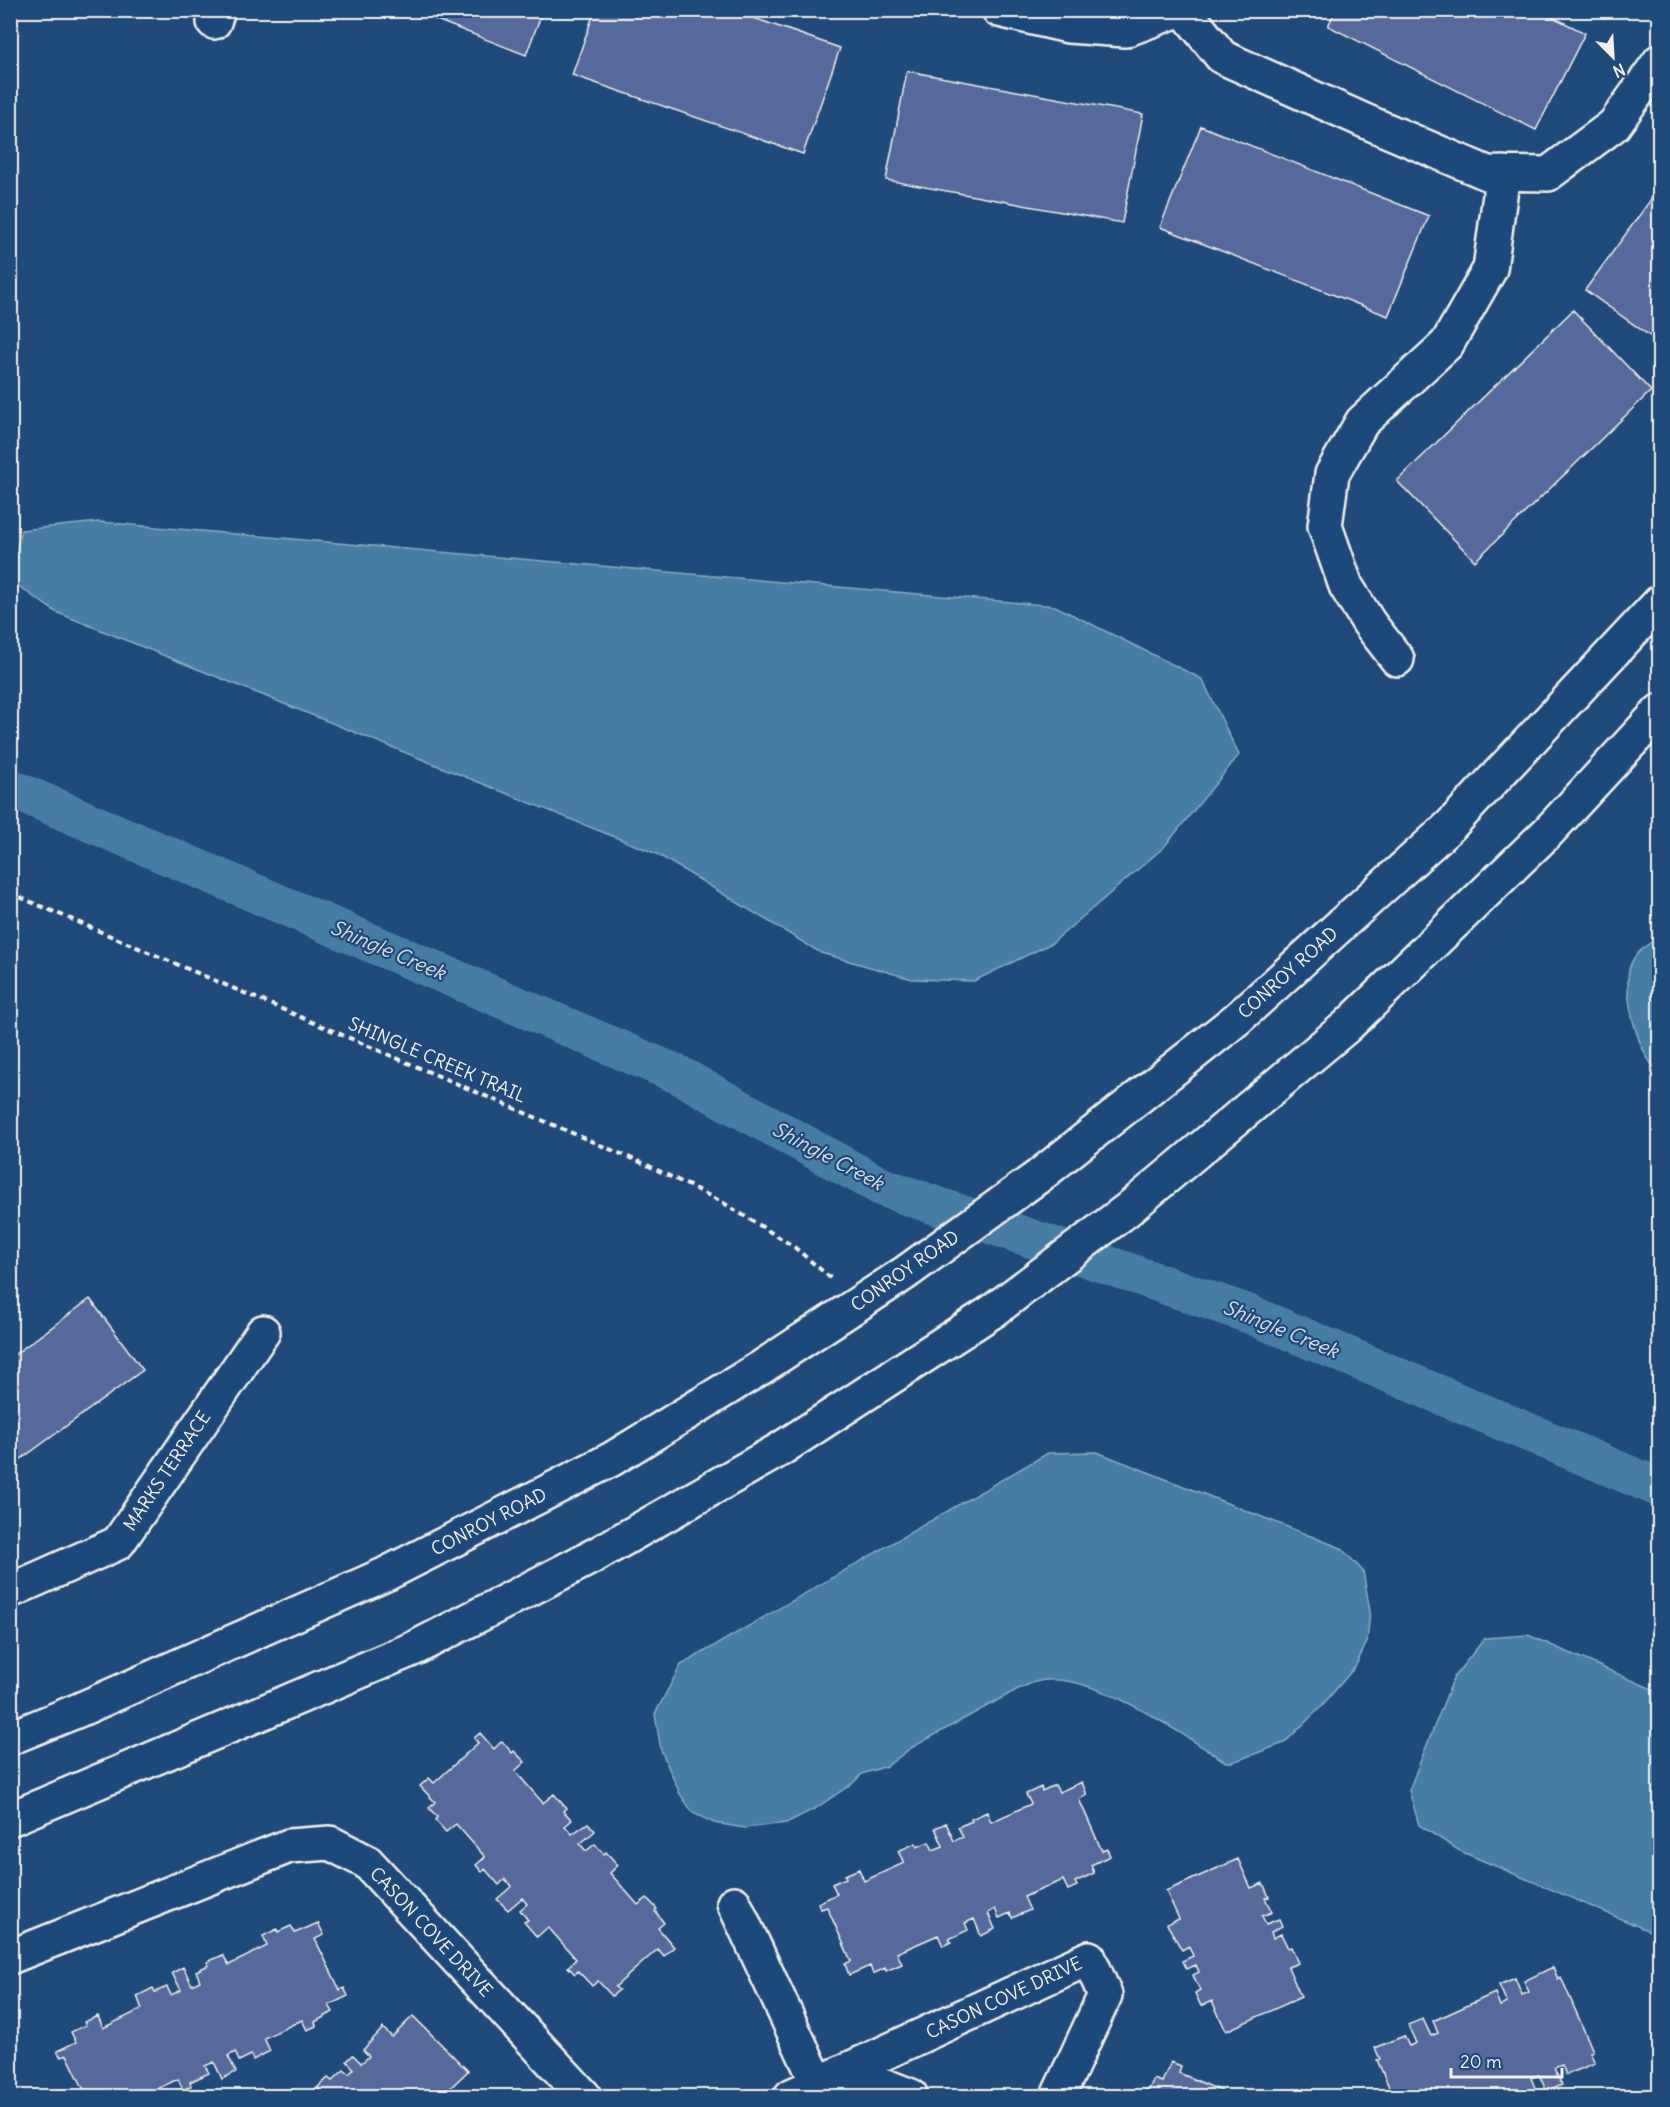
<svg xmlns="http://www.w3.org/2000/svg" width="1670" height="2107" font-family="Delius,sans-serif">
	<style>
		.water { fill: #467da3; stroke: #8cabbf; stroke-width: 1.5 }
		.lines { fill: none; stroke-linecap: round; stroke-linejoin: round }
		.canal { stroke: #467da3; stroke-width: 39 }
		.building { fill: #546b9b; stroke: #f4f1e8; stroke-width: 1.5 }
		.minor-casing { stroke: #f4f1e8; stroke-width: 38 }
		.major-casing { stroke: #f4f1e8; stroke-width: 38 }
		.path { stroke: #f4f1e8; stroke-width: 4; stroke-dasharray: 6 4.5; stroke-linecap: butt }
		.minor { stroke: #1f4a7a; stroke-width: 33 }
		.major { stroke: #1f4a7a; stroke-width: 33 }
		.labels { text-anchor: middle; stroke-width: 4.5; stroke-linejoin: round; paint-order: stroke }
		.street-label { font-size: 18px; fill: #f4f1e8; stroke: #1f4a7a }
		.water-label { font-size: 20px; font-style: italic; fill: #dae0de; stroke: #1f4a7a }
	</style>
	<rect width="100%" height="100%" fill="#1f4a7a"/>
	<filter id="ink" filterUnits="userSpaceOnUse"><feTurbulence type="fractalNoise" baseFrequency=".0167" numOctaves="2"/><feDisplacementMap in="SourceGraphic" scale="12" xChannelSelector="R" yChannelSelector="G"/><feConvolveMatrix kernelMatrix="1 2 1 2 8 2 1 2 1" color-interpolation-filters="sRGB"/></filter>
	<g filter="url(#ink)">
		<path class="water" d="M99,522L1055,606L1202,679L1239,755L1164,847L1052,943L974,981L912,979L821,953L657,854L56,612L11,581V573L21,530Z
			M1659,937V1072C1638,1056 1622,992 1630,966C1635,952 1647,945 1659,937Z
			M1097,1452L1341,1548L1363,1571L1370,1611L1367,1642L1355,1667L1319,1709L1284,1743L1233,1762H1226C1183,1735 1087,1666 1035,1682C1029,1684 1024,1687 1018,1689L911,1748L887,1766L862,1774L853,1783L816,1808L786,1823L745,1828L714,1823L693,1813L680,1794L661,1750L655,1714L681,1665L1048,1453Z
			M1528,1635L1659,1692V1935L1460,1851L1419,1825L1409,1790L1454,1677L1485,1638Z"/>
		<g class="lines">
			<path class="canal" d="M10,788L679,1075L882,1187L1249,1314L1660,1488"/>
		</g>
		<path class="building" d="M411,10H543L526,55Z
			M595,10H731L840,48L803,154L572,75Z
			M1336,10H1539L1585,33L1536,130L1328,26Z
			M907,71L1143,114L1122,223L886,180Z
			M1201,126L1429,216L1388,316L1160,227Z
			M1660,187V343L1585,290Z
			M1573,310L1651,391L1475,561L1397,481Z
			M90,1299L143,1370L10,1467V1358Z
			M480,1733L494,1749L502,1741L512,1753L514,1751L525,1762L515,1771L543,1803L554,1794L566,1808L563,1811L572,1820L565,1826L572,1834L588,1823L595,1831L580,1844L586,1851L595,1844L604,1854L606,1852L618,1865L610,1873L638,1905L647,1898L657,1909L655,1911L664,1923L658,1928L674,1947L664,1956L658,1949L615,1987L619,1990L612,1996L598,1981L592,1986L578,1971L575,1974L568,1967L576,1959L548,1927L537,1937L524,1922L528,1920L520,1910L527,1904L522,1898L508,1910L497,1899L512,1886L505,1879L499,1885L485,1869L482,1872L476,1865L485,1857L456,1824L446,1832L435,1820L437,1817L429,1808L435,1802L420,1786L429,1778L434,1783L478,1743L474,1738Z
			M1082,1782L1087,1795L1079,1799L1102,1851L1107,1849L1110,1856L1091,1865L1094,1873L1075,1882L1077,1886L1068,1890L1063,1880L1024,1897L1030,1910L1012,1918L1010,1913L999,1918L995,1909L988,1913L995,1929L981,1936L974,1919L965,1923L968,1930L949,1939L951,1942L943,1946L938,1935L897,1953L902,1964L886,1971L885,1968L873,1974L870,1966L849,1975L845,1964L851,1961L827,1907L821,1909L818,1903L837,1894L832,1884L846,1878L845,1875L859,1869L864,1881L904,1863L898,1851L916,1843L917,1847L929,1842L933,1850L943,1846L935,1828L946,1823L954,1841L963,1837L958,1827L972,1821L971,1819L987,1812L991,1822L1031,1804L1026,1794L1041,1787L1042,1791L1055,1785L1059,1792Z
			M1238,1859L1251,1888L1263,1883L1269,1897L1265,1898L1272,1912L1262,1916L1266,1924L1279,1919L1282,1926L1271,1932L1273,1938L1281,1934L1288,1948L1291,1947L1298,1963L1288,1967L1301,1997L1226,2031L1212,2001L1201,2006L1195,1993L1200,1990L1193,1975L1199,1972L1196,1965L1186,1969L1182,1961L1193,1956L1189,1946L1182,1950L1167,1924L1179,1919L1166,1891Z
			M318,1923L324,1935L315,1939L340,1990L344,1988L348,1996L329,2005L333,2012L315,2022L316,2026L307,2030L302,2020L264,2038L270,2051L253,2060L251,2055L239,2061L235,2052L228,2056L236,2072L222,2079L214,2062L205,2066L209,2073L190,2082L191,2086L183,2090L178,2079L142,2096H87L67,2055L61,2057L57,2051L76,2042L71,2032L86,2025L84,2022L98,2016L103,2028L142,2009L137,1996L153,1988L155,1992L167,1987L171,1995L181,1990L172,1973L183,1967L192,1985L200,1981L196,1971L209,1965L207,1962L223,1955L229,1965L267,1946L263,1936L277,1929L278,1932L291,1926L295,1933Z
			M1553,1967L1558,1979L1561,1977L1593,2051L1590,2052L1595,2063L1566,2075L1562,2065L1554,2068L1562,2085L1547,2092L1539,2075L1531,2078L1536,2090L1521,2096H1393L1377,2060L1380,2059L1375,2048L1404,2036L1409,2046L1416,2043L1408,2025L1423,2019L1431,2036L1438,2033L1433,2021L1495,1993L1500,2006L1507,2003L1499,1985L1515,1978L1522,1995L1529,1992L1524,1981Z
			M413,2016L468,2071L445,2093L449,2096H326L317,2088L328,2078L332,2081L344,2070L349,2074L354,2069L347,2061L353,2055L361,2063L365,2060L369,2056L363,2050L383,2028L392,2037Z
			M1171,2062L1181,2066L1179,2073L1233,2096H1143L1146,2089L1148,2091L1154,2079L1162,2082Z"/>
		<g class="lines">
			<g class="minor-casing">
				<path id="minor" d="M999,10L1068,26L1125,30L1178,10
					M1184,10L1222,57L1365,121L1487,173L1548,174L1614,125L1660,61
					M214,22L218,10
					M1397,659L1369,623L1346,586L1325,526L1332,474L1362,422L1447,344L1490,269L1503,173
					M10,1591L118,1543L263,1332
					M734,1903L818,2084
					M10,1957L289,1846L330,1843L367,1862L584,2096
					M846,2071L911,2096
					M791,2096L1089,1958L1105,1995L1058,2096"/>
			</g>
			<g class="major-casing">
				<path id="major" d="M10,1738L79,1710L386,1574L612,1459L762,1367L905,1273L1039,1176L1237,1019L1450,826L1660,602
					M10,1819L415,1648L599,1553L779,1450L993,1311L1127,1210L1346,1027L1548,832L1660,711"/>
			</g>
			<path class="path" d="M10,893L647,1165L722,1202L793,1246L833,1280"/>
			<use href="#minor" class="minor"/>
			<use href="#major" class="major"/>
		</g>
	</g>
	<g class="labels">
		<g class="street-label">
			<text transform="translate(1288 973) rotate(-42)" y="6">CONROY ROAD</text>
			<text transform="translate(437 1060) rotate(23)" y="6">SHINGLE CREEK TRAIL</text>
			<text transform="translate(905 1271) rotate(-35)" y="6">CONROY ROAD</text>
			<text transform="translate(167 1471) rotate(-56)" y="6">MARKS TERRACE</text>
			<text transform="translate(489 1522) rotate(-27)" y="6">CONROY ROAD</text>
			<text transform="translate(431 1932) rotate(47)" y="6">CASON COVE DRIVE</text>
			<text transform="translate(1004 1998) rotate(-25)" y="6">CASON COVE DRIVE</text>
		</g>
		<g class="water-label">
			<text transform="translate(388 950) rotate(23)" y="7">Shingle Creek</text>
			<text transform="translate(828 1156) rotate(28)" y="7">Shingle Creek</text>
			<text transform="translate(1281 1329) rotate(22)" y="7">Shingle Creek</text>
		</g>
	</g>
	<rect width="1670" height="2107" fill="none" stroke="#1f4a7a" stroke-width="36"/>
	<rect x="18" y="18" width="1634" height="2071" fill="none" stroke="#f4f1e8" stroke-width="2" filter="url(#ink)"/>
	<g transform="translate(1613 57) rotate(156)" stroke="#1f4a7a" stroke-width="4.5" paint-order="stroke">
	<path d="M0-4.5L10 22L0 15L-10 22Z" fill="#f4f1e8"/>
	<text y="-9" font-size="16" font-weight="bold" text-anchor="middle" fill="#f4f1e8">N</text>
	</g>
	<path d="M1451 2068v9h111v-9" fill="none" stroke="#f4f1e8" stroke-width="3"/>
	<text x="1460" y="2068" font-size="18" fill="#f4f1e8" stroke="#1f4a7a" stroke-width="4.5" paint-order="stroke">20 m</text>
</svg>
